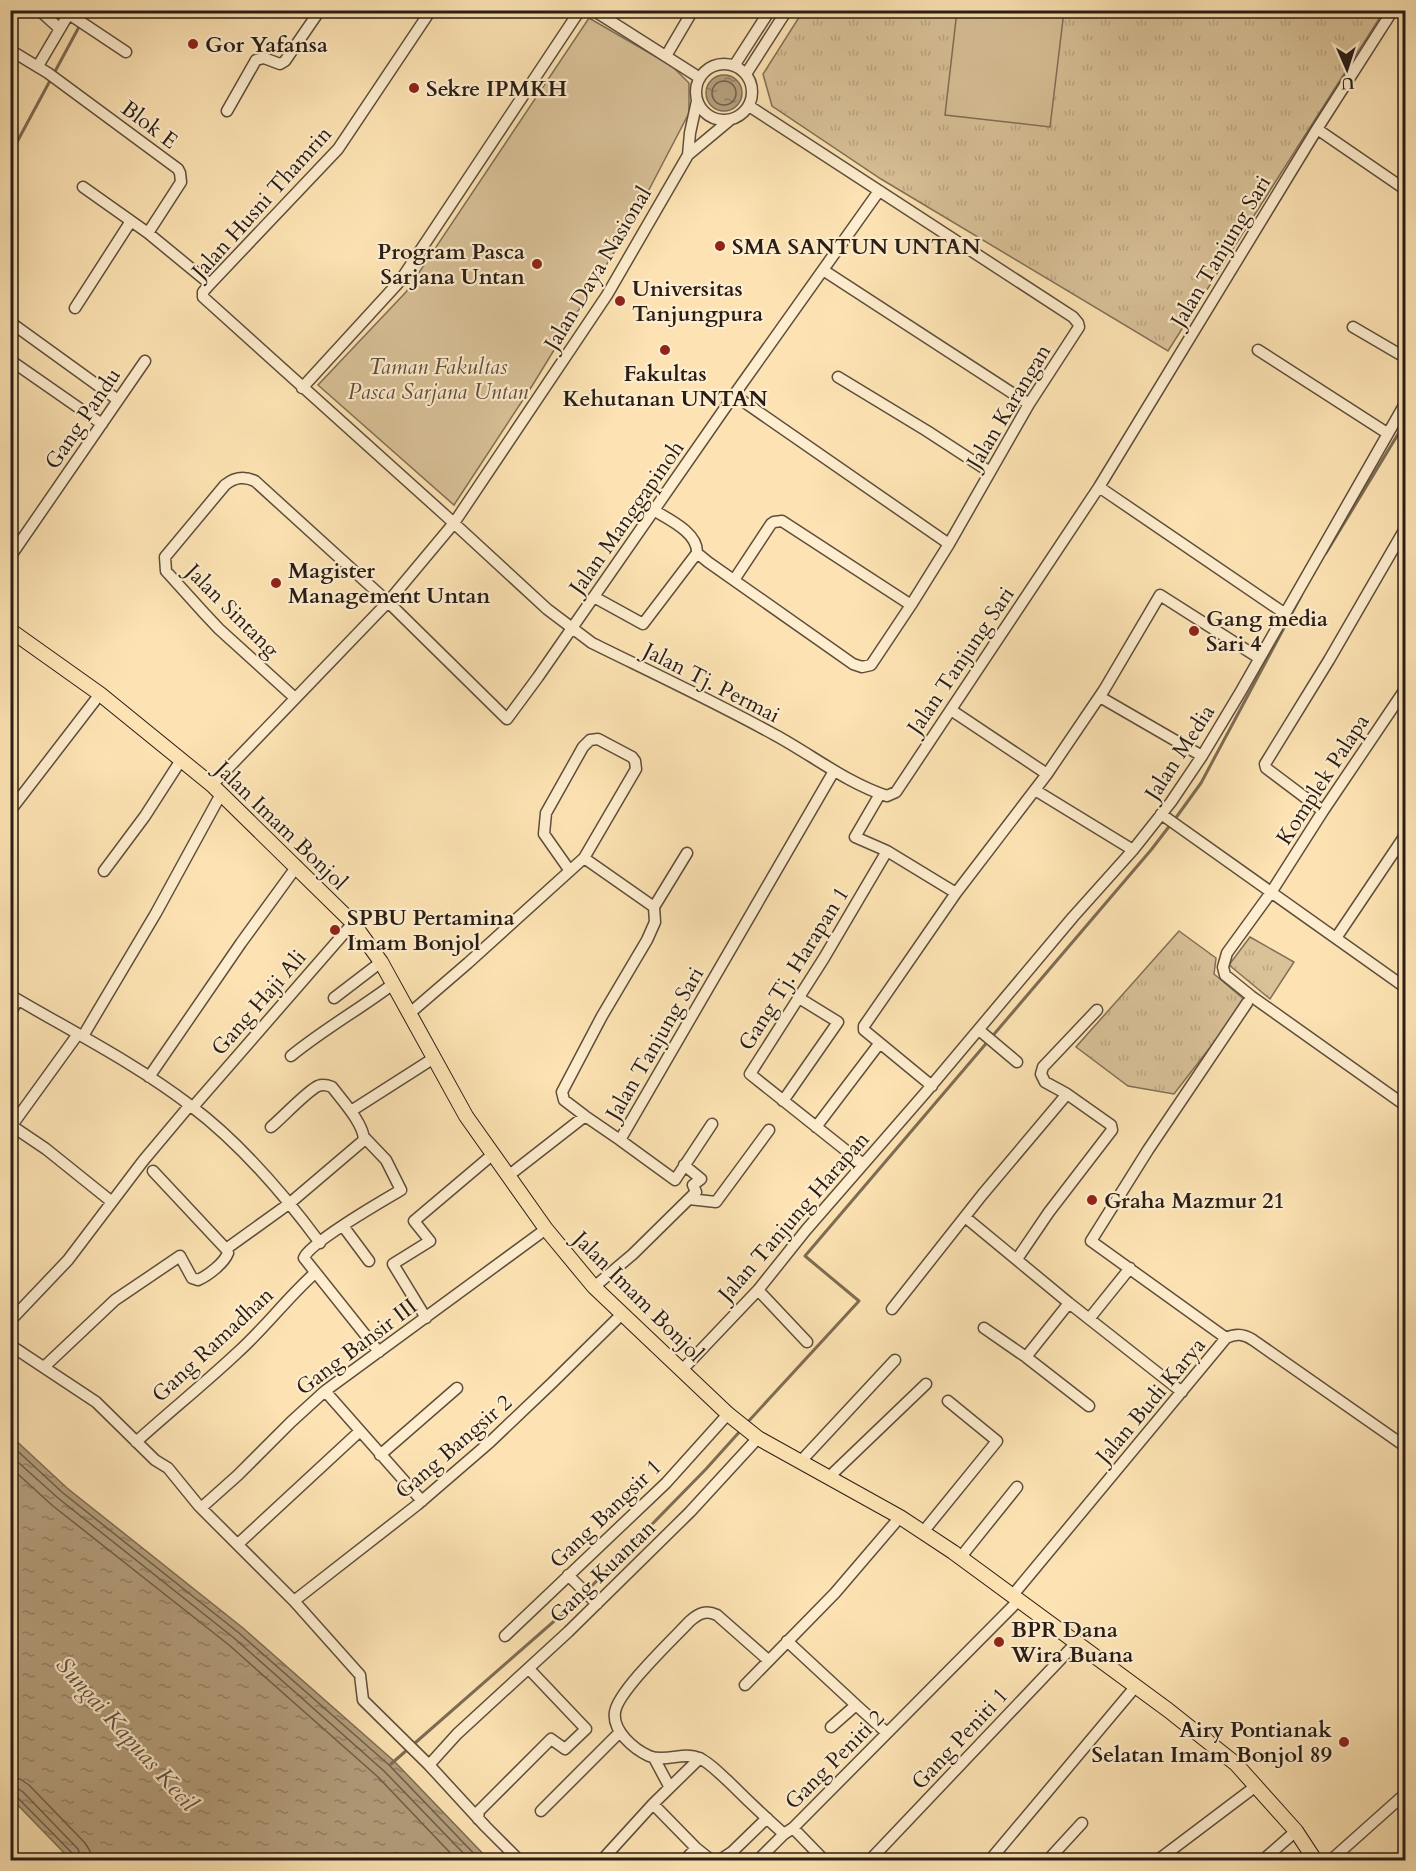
<svg xmlns="http://www.w3.org/2000/svg" width="1416" height="1871" font-family="Cardo,serif">
	<style>
		.grass { fill: url(#grass-tufts); stroke: #806f57; stroke-width: 1.5 }
		.garden { fill: #d9c198; stroke: #806f57; stroke-width: 1.5 }
		.water { fill: url(#water-ripples); stroke: #7d6c54; stroke-width: 1.5 }
		.lines { fill: none; stroke-linecap: round; stroke-linejoin: round }
		.shore { stroke: #6e5e4a; stroke-width: 1.5 }
		.stream { stroke: #7d6c54; stroke-width: 3 }
		.minor-casing { stroke: #5d4e3d; stroke-width: 13 }
		.major-casing { stroke: #281d16; stroke-width: 16 }
		.minor { stroke: #feedce; stroke-width: 10 }
		.major { stroke: #fde3b3; stroke-width: 14 }
		.poi-dot { fill: #8f2418; stroke: #feedce; stroke-width: 2 }
		.labels { text-anchor: middle; stroke-width: 4.5; stroke-linejoin: round; paint-order: stroke }
		.poi-label { font-size: 22px; font-weight: bold; fill: #281d16; stroke: #feedce; text-anchor: start }
		.street-label { font-size: 22px; fill: #281d16; stroke: #feedce }
		.park-label { font-size: 22px; font-style: italic; fill: #5d4e3d; stroke: #feedce }
		.water-label { font-size: 24px; font-style: italic; fill: #605140; stroke: #feedce }
	</style>
	<defs>
		<pattern id="grass-tufts" width="24" height="20" patternUnits="userSpaceOnUse" patternTransform="scale(1.5)"><rect width="24" height="20" fill="#d9c198"/><path d="M3 7l-1-3M5 7V3M7 7l1-3M15 17l-1-3M17 17v-4M19 17l1-3" fill="none" stroke="#baa582"/></pattern>
		<pattern id="water-ripples" width="26" height="14" patternUnits="userSpaceOnUse" patternTransform="scale(1.5)"><rect width="26" height="14" fill="#b5a07e"/><path d="M2 4q2-2 4 0t4 0M15 11q2-2 4 0t4 0" fill="none" stroke="#938266"/></pattern>
	</defs>
	<rect width="100%" height="100%" fill="#fde3b3"/>
	<filter id="stains"><feTurbulence type="fractalNoise" baseFrequency=".00333" numOctaves="4"/><feColorMatrix values="0 0 0 0 .2 0 0 0 0 .09 0 0 0 0 .02 0 0 0 .5 -.17"/></filter>
	<radialGradient id="worn" r=".72"><stop offset=".6" stop-color="#630" stop-opacity="0"/><stop offset="1" stop-color="#630" stop-opacity=".3"/></radialGradient>
	<path class="grass" d="M803,11H1384L1168,351L881,179L772,106L763,74Z
		M1179,931L1216,958L1214,974L1246,1001L1174,1094L1128,1086L1076,1047Z
		M1250,937L1294,962L1270,999L1229,965Z"/>
	<path class="garden" d="M957,11H1064L1050,127L945,115Z
		M589,18L672,66L689,83V113L629,228L532,386L454,505L318,385L406,292Z"/>
	<path class="water" d="M706 93a18 18 0 1 1 36 0a18 18 0 1 1-36 0Z
		M11,1436L67,1488L243,1628L394,1761L489,1860H71L11,1798Z"/>
	<g class="lines">
		<path class="shore" d="M712 93a12 12 0 1 1 24 0a12 12 0 1 1-24 0Z
			M10,1444L63,1493L239,1633L389,1765L480,1860
			M10,1455L58,1498L234,1638L384,1771L470,1860
			M10,1467L53,1506L229,1645L378,1777L457,1860
			M10,1778L20,1779L29,1785L85,1843L90,1851L91,1860
			M10,1787L17,1788L23,1792L78,1849L82,1860
			M10,1795L17,1797L73,1854L75,1860"/>
		<path class="stream" d="M83,19L88,10
			M10,155L80,25
			M1326,553L1406,421
			M1175,819L1201,783L1301,596
			M746,1424L859,1301L805,1256L1151,850L1171,824
			M391,1764L576,1602L706,1469L742,1429"/>
		<g class="minor-casing">
			<path id="minor" d="M39,10L60,29
				M431,10L338,149L210,284L203,292V297L445,515L547,609L592,643C653,673 715,702 775,735C812,755 847,783 887,796L896,792L1099,487L1317,129L1393,10
				M593,10L700,78
				M69,14L126,52
				M10,50L48,73L178,169L180,173L181,182L148,233
				M666,56L693,10
				M696 92a28 28 0 1 1 56 0a28 28 0 1 1-56 0Z
				M38,66L71,10
				M734,66L770,10
				M746,74L787,10
				M227,111L256,60L264,58L280,64L285,61L320,10
				M1317,129L1406,190
				M688,155L690,133L697,101
				M83,187L148,233L210,284
				M823,270L1029,404
				M75,308L131,221
				M10,322L118,400
				M1353,327L1406,358
				M1258,350L1387,433
				M10,360L102,424
				M838,377L927,431L990,472
				M302,388L400,281L580,10
				M734,395L949,544
				M1099,487L1284,613
				M655,511C670,520 698,533 697,553
				M10,557L145,361
				M734,580L771,524L774,522L782,521L911,605
				M594,597L643,624L697,553L708,562L853,664L862,667L871,665L911,605L949,544L1029,404L1079,327L1078,323L1073,317L749,106
				M1406,688L1323,811L1272,891L1227,953L1223,967L1225,975L1251,996L1406,1106
				M1100,697L1202,756
				M295,698L219,629L204,613L166,571L165,557L225,485C235,477 244,476 255,481L388,602L507,719L538,677L734,395L879,191
				M951,710L1047,774
				M212,785L388,602L454,523L607,295L688,155L730,120
				M1035,790L1133,850
				M880,794L855,837L887,851L956,893
				M10,811L100,694
				M1323,811L1266,768L1265,764L1329,660L1406,527
				M1161,814L1406,988
				M584,858L654,907L655,922L647,940L602,1016L562,1092L564,1100L585,1116
				M104,871L145,816L181,760
				M654,907L687,853
				M1336,938L1406,834
				M10,995C71,1031 135,1063 191,1106C240,1143 283,1193 320,1243
				M334,998L381,962
				M10,1013L18,1000
				M410,1013L468,963L584,858L636,769L635,761L632,757L598,739L590,740L583,747L546,813L544,834L570,871
				M979,1030L1017,1062
				M83,1036L156,913L221,794
				M291,1056C324,1029 360,1009 393,984
				M149,1077L241,943L297,866
				M932,1086L864,1030V1026L956,893L1047,774L1104,690L1160,595L1259,658
				M783,1101L838,1022L799,998
				M193,1107L353,923
				M351,1111L434,1058
				M12,1126L46,1149L112,1202
				M816,1127L879,1044
				M10,1128L78,1034
				M364,1137L386,1160L401,1190C384,1200 309,1243 304,1258L379,1352
				M620,1140L675,1180L712,1124
				M863,1164L750,1074L824,958L887,851
				M153,1171L226,1249L290,1203L364,1140C364,1124 342,1100 332,1087C327,1085 323,1084 318,1086C307,1091 282,1118 271,1127
				M508,1176L585,1116L620,1140L834,771
				M689,1199L716,1202L769,1130
				M965,1217L1069,1303L1182,1392
				M343,1226L369,1261
				M1017,1259L1049,1212L1112,1130L1111,1125L1067,1094L1045,1082L1041,1074L1043,1067L1097,1010
				M594,1287L633,1254L696,1192L693,1185L701,1179L684,1165
				M758,1290L807,1342
				M892,1309L982,1195L1067,1094
				M426,1318L393,1264L430,1241L414,1221L492,1155
				M1089,1319L1130,1268
				M10,1321L68,1260L143,1161L190,1105
				M984,1328L1026,1357L1069,1303
				M1226,1338L1091,1241L1148,1150L1247,1003
				M10,1345L96,1402L155,1460L168,1468L199,1506L294,1601L417,1505L490,1442L553,1382L623,1313
				M1026,1357L1089,1406
				M44,1367L115,1300L180,1256L192,1278L198,1280C209,1275 224,1263 228,1253L226,1249
				M682,1370L758,1290L806,1230L926,1092L1073,917L1133,850L1171,802L1202,756L1241,691L1406,402
				M325,1391L422,1501
				M136,1442C169,1412 204,1384 237,1353C265,1328 287,1298 315,1273
				M380,1455L457,1388
				M801,1461L895,1360
				M829,1477L926,1384
				M201,1508L238,1475L291,1422L325,1391L546,1229
				M923,1532L997,1441L948,1401
				M238,1544L360,1431
				M960,1558L1017,1487
				M568,1575L597,1604
				M1012,1596L1226,1338C1236,1333 1244,1334 1253,1340L1406,1447
				M294,1601L360,1675L363,1700L429,1765L486,1827L519,1860
				M505,1636L666,1483L728,1414
				M787,1641L856,1705L831,1727
				M768,1660L717,1615C706,1610 699,1613 690,1621C674,1638 618,1691 615,1712C612,1731 634,1749 649,1756C665,1763 684,1751 699,1758C709,1762 720,1774 728,1781C746,1799 765,1817 784,1834L793,1828L1018,1601
				M745,1685L835,1593L900,1517
				M856,1705L887,1733
				M654,1758L669,1786
				M429,1765L457,1734L568,1632L690,1512L758,1438
				M653,1804L696,1848L711,1860
				M541,1811L620,1732
				M478,1819L479,1811L551,1739L565,1749L586,1729L529,1669
				M793,1828L824,1860
				M602,1860L653,1804L700,1758
				M685,1860L696,1848
				M720,1860L732,1852L767,1818
				M758,1860L784,1834
				M870,1860L1076,1643
				M990,1860L1136,1686
				M1048,1860L1082,1823
				M1158,1860L1256,1786
				M1263,1860L1296,1831
				M1331,1860L1406,1793"/>
		</g>
		<g class="major-casing">
			<path id="major" d="M10,630L100,694L212,785L353,923L381,962L466,1116L546,1229L594,1287L728,1414L758,1438L900,1517L953,1552L1168,1710L1236,1764L1296,1831L1315,1860"/>
		</g>
		<use href="#minor" class="minor"/>
		<use href="#major" class="major"/>
	</g>
	<g class="poi-dot">
		<circle cx="193" cy="44" r="6"/>
		<circle cx="414" cy="88" r="6"/>
		<circle cx="720" cy="246" r="6"/>
		<circle cx="537" cy="264" r="6"/>
		<circle cx="620" cy="301" r="6"/>
		<circle cx="665" cy="350" r="6"/>
		<circle cx="276" cy="583" r="6"/>
		<circle cx="1194" cy="631" r="6"/>
		<circle cx="335" cy="930" r="6"/>
		<circle cx="1092" cy="1200" r="6"/>
		<circle cx="999" cy="1642" r="6"/>
		<circle cx="1344" cy="1742" r="6"/>
	</g>
	<g class="labels">
		<g class="poi-label">
			<text x="205" y="52">Gor Yafansa</text>
			<text x="426" y="96">Sekre IPMKH</text>
			<text x="732" y="254">SMA SANTUN UNTAN</text>
			<text x="525" y="259" text-anchor="end">Program Pasca<tspan x="525" dy="25">Sarjana Untan</tspan></text>
			<text x="632" y="296">Universitas<tspan x="632" dy="25">Tanjungpura</tspan></text>
			<text x="665" y="381" text-anchor="middle">Fakultas<tspan x="665" dy="25">Kehutanan UNTAN</tspan></text>
			<text x="288" y="578">Magister<tspan x="288" dy="25">Management Untan</tspan></text>
			<text x="1206" y="626">Gang media<tspan x="1206" dy="25">Sari 4</tspan></text>
			<text x="347" y="925">SPBU Pertamina<tspan x="347" dy="25">Imam Bonjol</tspan></text>
			<text x="1104" y="1208">Graha Mazmur 21</text>
			<text x="1011" y="1637">BPR Dana<tspan x="1011" dy="25">Wira Buana</tspan></text>
			<text x="1332" y="1737" text-anchor="end">Airy Pontianak<tspan x="1332" dy="25">Selatan Imam Bonjol 89</tspan></text>
		</g>
		<g class="street-label">
			<text transform="translate(150 124) rotate(37)" y="8">Blok E</text>
			<text transform="translate(261 202) rotate(-48)" y="8">Jalan Husni Thamrin</text>
			<text transform="translate(1220 251) rotate(-59)" y="8">Jalan Tanjung Sari</text>
			<text transform="translate(597 268) rotate(-59)" y="8">Jalan Daya Nasional</text>
			<text transform="translate(1008 406) rotate(-59)" y="8">Jalan Karangan</text>
			<text transform="translate(82 418) rotate(-56)" y="8">Gang Pandu</text>
			<text transform="translate(626 517) rotate(-55)" y="8">Jalan Manggapinoh</text>
			<text transform="translate(233 610) rotate(45)" y="8">Jalan Sintang</text>
			<text transform="translate(960 660) rotate(-56)" y="8">Jalan Tanjung Sari</text>
			<text transform="translate(712 682) rotate(27)" y="8">Jalan Tj. Permai</text>
			<text transform="translate(1179 752) rotate(-57)" y="8">Jalan Media</text>
			<text transform="translate(1322 779) rotate(-57)" y="8">Komplek Palapa</text>
			<text transform="translate(282 825) rotate(44)" y="8">Jalan Imam Bonjol</text>
			<text transform="translate(793 968) rotate(-58)" y="8">Gang Tj. Harapan 1</text>
			<text transform="translate(258 1002) rotate(-49)" y="8">Gang Haji Ali</text>
			<text transform="translate(654 1043) rotate(-60)" y="8">Jalan Tanjung Sari</text>
			<text transform="translate(793 1216) rotate(-49)" y="8">Jalan Tanjung Harapan</text>
			<text transform="translate(639 1296) rotate(45)" y="8">Jalan Imam Bonjol</text>
			<text transform="translate(212 1344) rotate(-43)" y="8">Gang Ramadhan</text>
			<text transform="translate(356 1346) rotate(-37)" y="8">Gang Bansir III</text>
			<text transform="translate(1150 1400) rotate(-50)" y="8">Jalan Budi Karya</text>
			<text transform="translate(453 1446) rotate(-41)" y="8">Gang Bangsir 2</text>
			<text transform="translate(605 1513) rotate(-44)" y="8">Gang Bangsir 1</text>
			<text transform="translate(602 1571) rotate(-44)" y="8">Gang Kuantan</text>
			<text transform="translate(959 1738) rotate(-47)" y="8">Gang Peniti 1</text>
			<text transform="translate(834 1759) rotate(-45)" y="8">Gang Peniti 2</text>
		</g>
		<g class="park-label">
			<text x="438" y="374">Taman Fakultas<tspan x="438" dy="25">Pasca Sarjana Untan</tspan></text>
		</g>
		<g class="water-label">
			<text transform="translate(127 1734) rotate(48)" y="8">Sungai Kapuas Kecil</text>
		</g>
	</g>
	<rect width="1416" height="1871" fill="none" stroke="#fde3b3" stroke-width="36"/>
	<rect x="12" y="12" width="1392" height="1847" fill="none" stroke="#281d16" stroke-width="3"/>
	<rect x="18" y="18" width="1380" height="1835" fill="none" stroke="#281d16" stroke-width="1.5"/>
	<g transform="translate(1347 69) rotate(177)" stroke="#feedce" stroke-width="4.5" paint-order="stroke">
	<path d="M0-4.5L10 22L0 15L-10 22Z" fill="#281d16"/>
	<text y="-9" font-size="16" font-weight="bold" text-anchor="middle" fill="#281d16">U</text>
	</g>
	<rect width="100%" height="100%" filter="url(#stains)"/>
	<rect width="100%" height="100%" fill="url(#worn)"/>
</svg>
